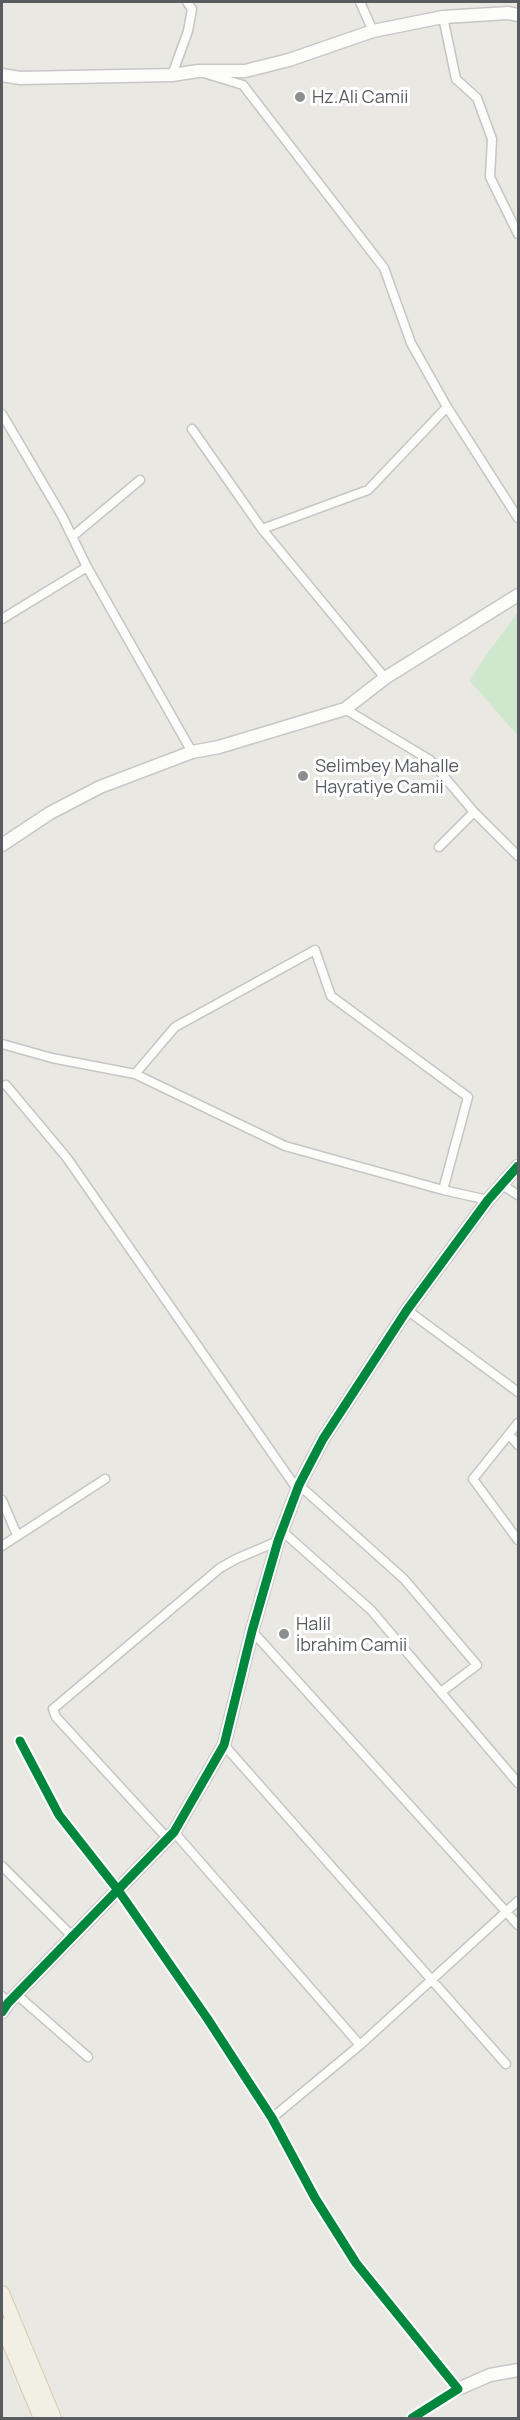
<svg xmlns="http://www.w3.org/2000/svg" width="520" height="2420" font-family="Manrope,sans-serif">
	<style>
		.green { fill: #cfe7cd }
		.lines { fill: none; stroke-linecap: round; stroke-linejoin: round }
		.street-casing { stroke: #c5c6c4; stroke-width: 11 }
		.secondary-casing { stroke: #c6c7c6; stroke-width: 15 }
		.primary-casing { stroke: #d3cbae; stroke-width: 16 }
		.street { stroke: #fcfcfb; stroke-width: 8 }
		.secondary { stroke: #fcfcfb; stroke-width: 12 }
		.primary { stroke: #f2f0e5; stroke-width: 14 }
		.cycleway-casing { stroke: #fff; stroke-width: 13 }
		.cycleway { stroke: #00873e; stroke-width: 9 }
		.poi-dot { fill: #8b8d8e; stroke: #fff; stroke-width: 2 }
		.labels { text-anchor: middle; stroke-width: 6; stroke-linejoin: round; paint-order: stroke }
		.poi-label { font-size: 18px; fill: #585c61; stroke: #fff; text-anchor: start }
	</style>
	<rect width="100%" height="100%" fill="#e9e8e2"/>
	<path class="green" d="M518,612V736L470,681L485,657Z"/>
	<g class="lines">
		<g class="street-casing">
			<path id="street" d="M360,2L373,31
				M443,17L456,79L477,98L492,139L490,177L518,234
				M207,74L243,85L384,268L411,343L447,407L518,518
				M172,75L188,31L192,9L187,2
				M2,414L62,516L87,567L192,752
				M192,429L262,529L385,678
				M262,529L368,490L447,407
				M73,536L140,480
				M2,619L87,567
				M345,709L430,760L474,812L518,856
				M439,847L474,812
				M2,1044L52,1058L135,1074L285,1146L443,1190L488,1200
				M135,1074L175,1027L315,950L331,996L468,1097L443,1190
				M6,1085L67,1158L297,1489
				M502,1185L518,1195
				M407,1310L518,1392
				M518,1423L473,1479L518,1540
				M509,1434L518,1445
				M299,1485L404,1579L477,1665L441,1692
				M2,1500L17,1535
				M281,1530L371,1610L518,1783
				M2,1546L105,1479
				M252,1631L518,1925
				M20,1741L59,1815L118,1890L207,2018L272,2118L315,2198L356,2263L458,2389L412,2418
				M224,1745L506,2064
				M174,1832L360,2045
				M167,1838L56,1717L53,1709L220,1568L236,1559L278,1541
				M2,1866L73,1937
				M16,1994L88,2057
				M2,1996L8,2003
				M272,2118L360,2045L518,1901"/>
		</g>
		<g class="secondary-casing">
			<path id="secondary" d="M2,75L20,78L172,75L198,71H245L289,60L373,31L443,17L509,13L518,15
				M2,845L50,813L100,787L192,752L219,747L345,709L385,678L518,595
				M2,2012L8,2003L174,1832L224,1745L252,1631L278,1541L299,1485L323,1439L407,1310L488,1200L518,1166
				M458,2389L490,2375L518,2370"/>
		</g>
		<g class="primary-casing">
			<path id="primary" d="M2,2293L54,2418
				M2,2325L41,2418"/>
		</g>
		<use href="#street" class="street"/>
		<use href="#secondary" class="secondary"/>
		<use href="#primary" class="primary"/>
		<g class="cycleway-casing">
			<path id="cycleway" d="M20,1741L59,1815L118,1890L207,2018L272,2118L315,2198L356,2263L458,2389L412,2418
				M2,2012L8,2003L174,1832L224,1745L252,1631L278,1541L299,1485L323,1439L407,1310L488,1200L518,1166"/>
		</g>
		<use href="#cycleway" class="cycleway"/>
	</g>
	<g class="poi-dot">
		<circle cx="300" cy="97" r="6"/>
		<circle cx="303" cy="776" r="6"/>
		<circle cx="284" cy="1634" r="6"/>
	</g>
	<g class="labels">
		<g class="poi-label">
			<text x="312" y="103">Hz.Ali Camii</text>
			<text x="315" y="772">Selimbey Mahalle<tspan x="315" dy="21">Hayratiye Camii</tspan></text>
			<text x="296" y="1630">Halil<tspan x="296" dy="21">İbrahim Camii</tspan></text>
		</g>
	</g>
	<rect width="520" height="2420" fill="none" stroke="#585c61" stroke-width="6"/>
</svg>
